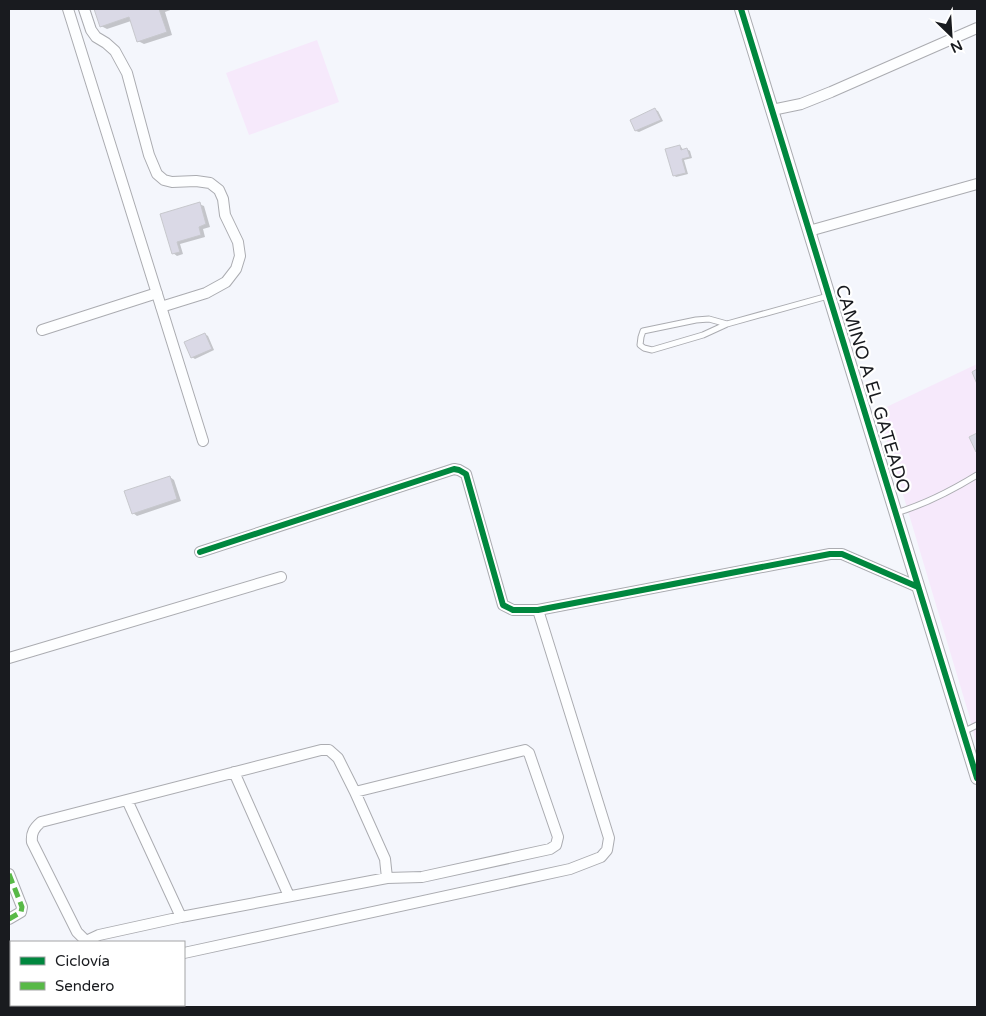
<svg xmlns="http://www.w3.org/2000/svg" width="986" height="1016" font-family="'Varela Round',sans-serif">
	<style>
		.green { fill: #f6e9fb }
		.shadow { fill: #0003 }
		.building { fill: #dad9e6; stroke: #c7c8cd }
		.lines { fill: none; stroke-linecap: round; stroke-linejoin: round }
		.service-casing { stroke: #abacb1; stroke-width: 7 }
		.minor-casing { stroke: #abacb1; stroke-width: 12 }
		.tertiary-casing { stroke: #abacb1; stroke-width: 14 }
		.service { stroke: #fdfeff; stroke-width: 5 }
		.minor { stroke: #fdfeff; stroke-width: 10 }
		.tertiary { stroke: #fdfeff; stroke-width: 12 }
		.quiet { stroke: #58b947; stroke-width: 5; stroke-dasharray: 10 5; stroke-linecap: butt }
		.cycleway-casing { stroke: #fff; stroke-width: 9 }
		.cycleway { stroke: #00873e; stroke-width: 6 }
		.labels { text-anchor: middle; stroke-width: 4.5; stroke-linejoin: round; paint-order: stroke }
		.street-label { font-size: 18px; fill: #191b1f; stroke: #fff }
	</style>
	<rect width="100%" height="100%" fill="#f4f6fc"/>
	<path class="green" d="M317,40L339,102L249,135L226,73Z
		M977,364V747L969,715L878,411Z"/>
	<path class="shadow" d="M96,9H173L165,12L172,35L144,44L138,41L131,21L107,29L101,26Z
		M655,110L658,111L663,121L639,132L636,131L632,121Z
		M680,146L682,148L683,150L687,149L690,151L692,158L684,160L688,174L676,177L674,175Z
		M199,204L204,206L210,227L203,229L205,237L180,244L183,254L177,256L173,253L162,215Z
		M205,334L208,336L214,350L195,359L192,357Z
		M170,477L174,480L181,501L137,516L133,513Z"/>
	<path class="building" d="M94,9H159L167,32L137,42L129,17L100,27Z
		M655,108L661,120L635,131L630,120Z
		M680,145L681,150L687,148L690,157L682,159L686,173L673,176L665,149Z
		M200,202L206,224L199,227L201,235L177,242L180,252L172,254L160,214Z
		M205,333L212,349L191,358L184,342Z
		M977,369V384L972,372Z
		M977,433V451L976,452L969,437Z
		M170,476L177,499L132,514L124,491Z"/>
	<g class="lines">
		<g class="service-casing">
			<path id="service" d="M727,324L703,335L652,350L644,348L640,345L641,337L643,331L696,320L709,319L727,324L828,296
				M896,513C926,504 951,491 977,475
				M963,732L977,725"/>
		</g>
		<g class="minor-casing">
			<path id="minor" d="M68,9L203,441
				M84,9L91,30L96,37L106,43L115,51L127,73L149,155L157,174L164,180L172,182L196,181L210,183L219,190L223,199L225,215L238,242L240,256L236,269L226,282L206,293L161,307
				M772,110L801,104L831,92L977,28
				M809,231L977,184
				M42,330L157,293
				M200,552L454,469L459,470L466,474L503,605L513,610H538L830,554H842L918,587
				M9,658L281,577
				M234,772L289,896
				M127,800L181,917
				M9,874L22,907L21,912L9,919
				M86,941L77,932L32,842C31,833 34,828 41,822L321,750H329L338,758L355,792L385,859L387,878
				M84,942L99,935L181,917L387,878L422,877L550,849L556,845L558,837L529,753L525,750L355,792
				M184,953L570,869L601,857L607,850L609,838L538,610
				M9,968L11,967
				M9,991H11"/>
		</g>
		<g class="tertiary-casing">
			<path id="tertiary" d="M741,9L977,778"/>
		</g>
		<use href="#service" class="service"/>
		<use href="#minor" class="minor"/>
		<use href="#tertiary" class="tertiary"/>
		<path class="quiet" d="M9,874L22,907L21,912L9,919"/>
		<g class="cycleway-casing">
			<path id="cycleway" d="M741,9L977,778
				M200,552L454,469L459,470L466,474L503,605L513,610H538L830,554H842L918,587"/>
		</g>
		<use href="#cycleway" class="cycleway"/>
	</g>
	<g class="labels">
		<g class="street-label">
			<text transform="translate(873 389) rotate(73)" y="6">CAMINO A EL GATEADO</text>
		</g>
	</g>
	<rect width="986" height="1016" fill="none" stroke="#191b1f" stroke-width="20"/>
	<rect x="10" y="941" width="175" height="65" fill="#ffffff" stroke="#a3a4a5"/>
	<rect x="20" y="957" width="25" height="8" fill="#00873e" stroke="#a3a4a5"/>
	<text x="55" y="966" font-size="15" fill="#191b1f">Ciclovía</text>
	<rect x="20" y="982" width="25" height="8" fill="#58b947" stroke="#a3a4a5"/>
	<text x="55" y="991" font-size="15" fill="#191b1f">Sendero</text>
	<g transform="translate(951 35) rotate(155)" stroke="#ffffff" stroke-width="4" paint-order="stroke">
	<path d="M0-4L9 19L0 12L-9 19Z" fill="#191b1f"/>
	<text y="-8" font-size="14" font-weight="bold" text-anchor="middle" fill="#191b1f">N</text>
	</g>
</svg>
